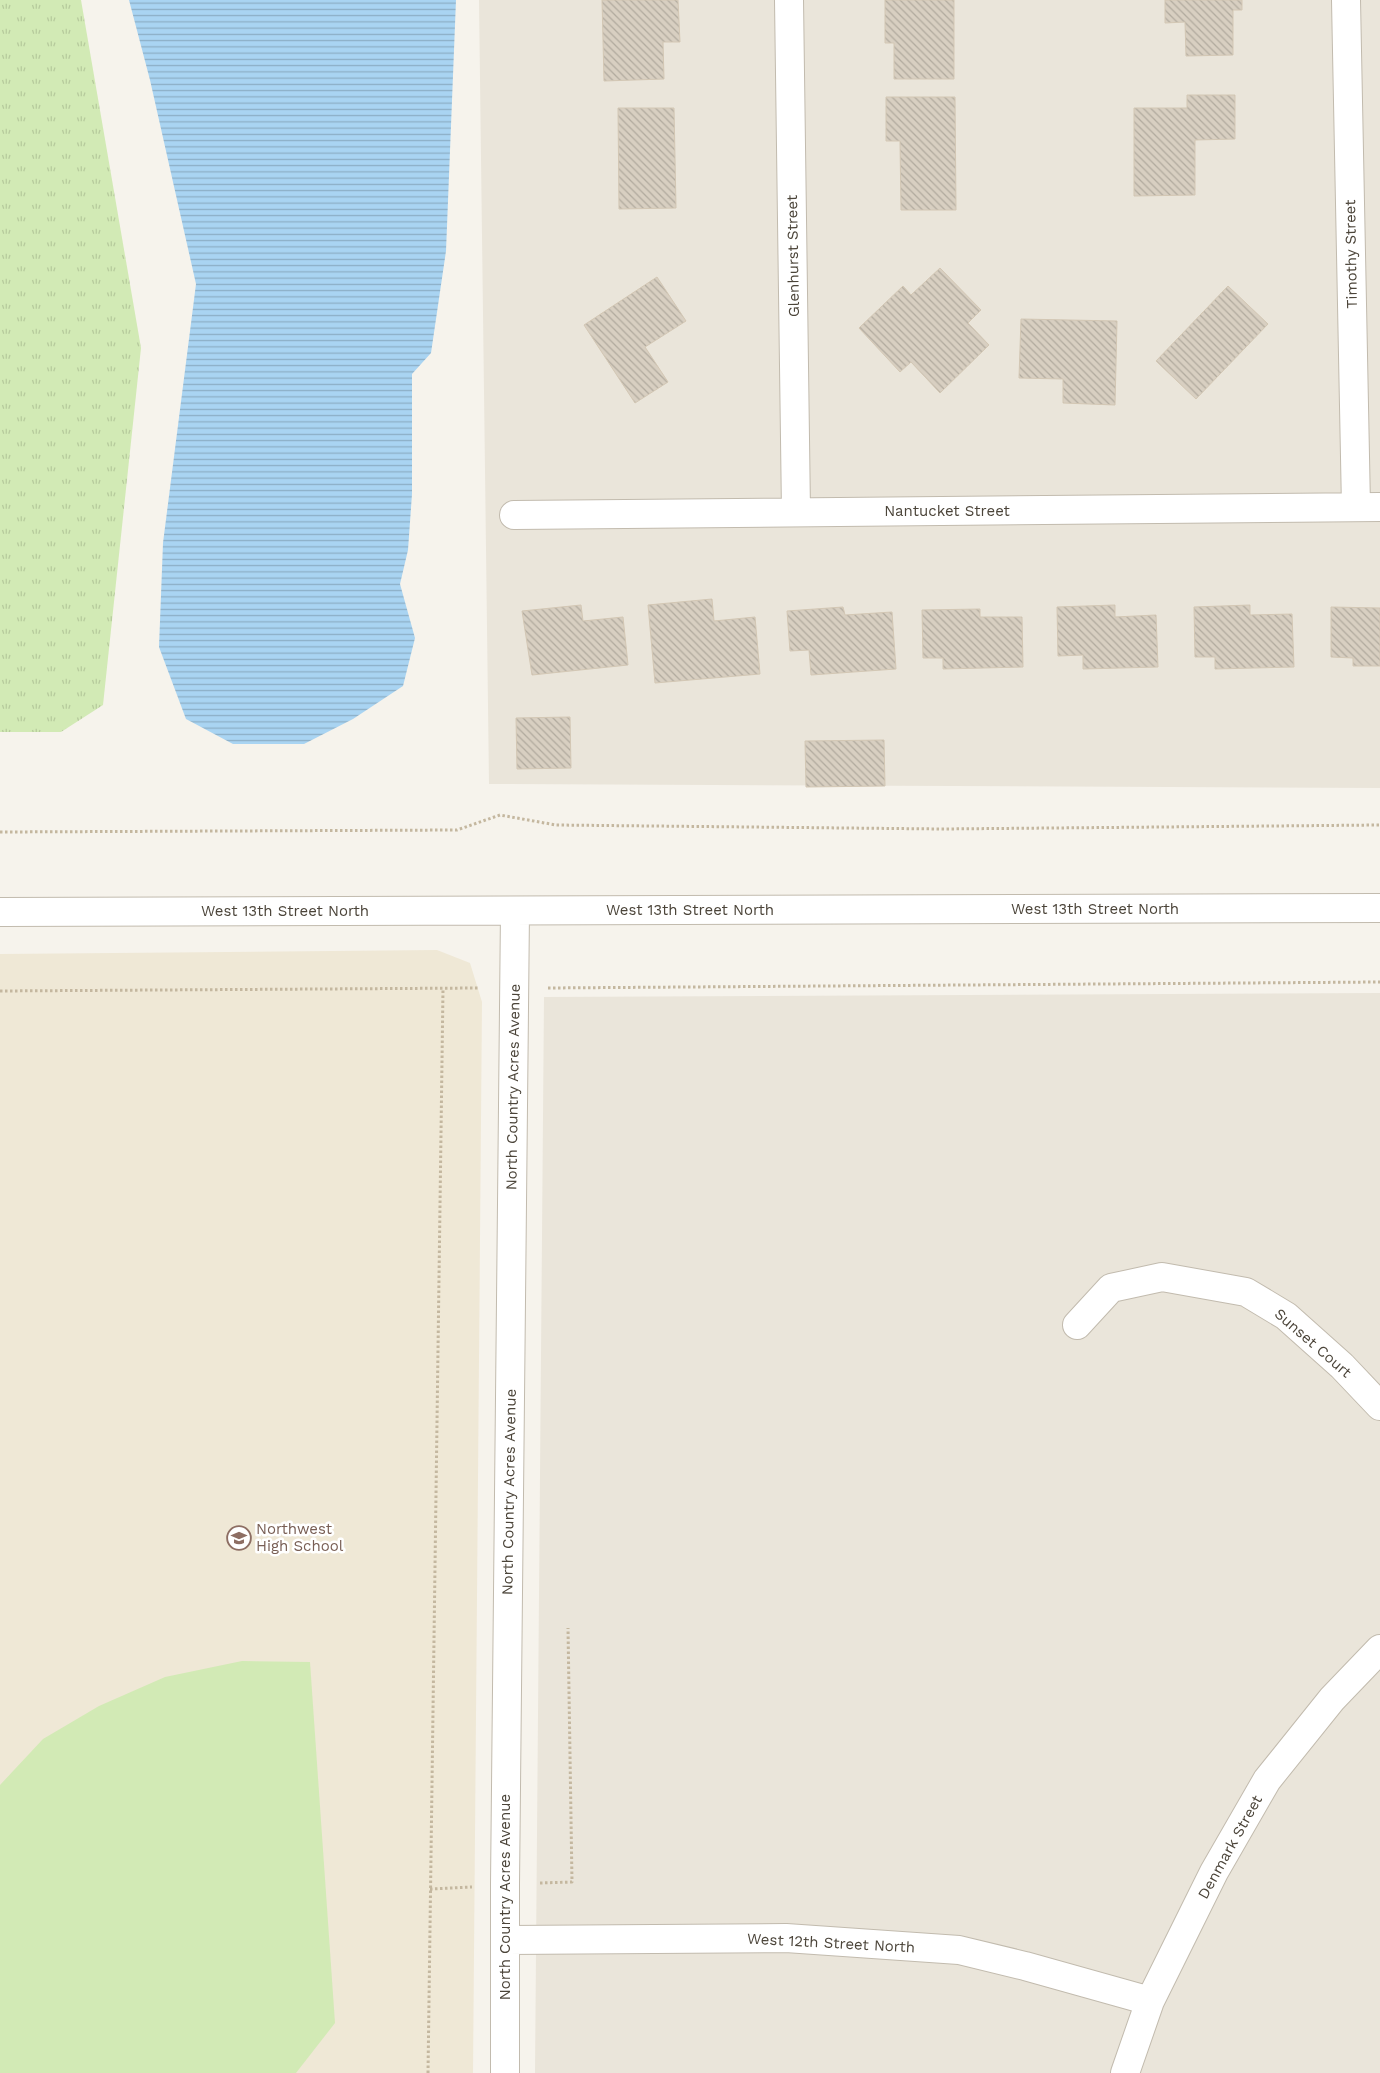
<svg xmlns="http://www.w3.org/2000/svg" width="1380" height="2073" font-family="'Work Sans',sans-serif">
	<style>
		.residential { fill: #eae5da }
		.education { fill: #efe8d6 }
		.grass { fill: url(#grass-tufts) }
		.pitch { fill: #d2eab5 }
		.water { fill: url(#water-rules) }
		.building { fill: url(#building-back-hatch); stroke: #d3c7b4 }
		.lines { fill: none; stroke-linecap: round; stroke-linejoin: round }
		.minor-casing { stroke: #c2bbae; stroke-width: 30 }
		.path { stroke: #c4b79f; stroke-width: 3; stroke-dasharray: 2.5 2.5; stroke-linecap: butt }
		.minor { stroke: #fff; stroke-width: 28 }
		.labels { text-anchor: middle; stroke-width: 5; stroke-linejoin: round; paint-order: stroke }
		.street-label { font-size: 15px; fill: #4b4439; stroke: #fff }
		.education-label { font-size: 15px; fill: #785e54; stroke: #fff; text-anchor: start }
	</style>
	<defs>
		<pattern id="grass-tufts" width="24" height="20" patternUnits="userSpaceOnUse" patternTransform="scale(1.25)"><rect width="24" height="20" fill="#d2eab5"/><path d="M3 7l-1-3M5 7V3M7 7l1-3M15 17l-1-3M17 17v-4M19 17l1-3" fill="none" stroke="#b6ca9c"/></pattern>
		<pattern id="water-rules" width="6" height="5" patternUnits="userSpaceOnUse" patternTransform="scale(1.25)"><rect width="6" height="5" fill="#a9d4f2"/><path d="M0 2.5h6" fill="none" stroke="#8caec5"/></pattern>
		<pattern id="building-back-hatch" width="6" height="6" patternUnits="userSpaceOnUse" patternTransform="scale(1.25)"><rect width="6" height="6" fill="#d8cfc1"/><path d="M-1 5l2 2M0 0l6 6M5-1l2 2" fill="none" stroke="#b1aa9e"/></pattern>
	</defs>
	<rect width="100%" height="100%" fill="#f6f3ec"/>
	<path class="residential" d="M479,0H1380V788L489,784Z
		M1380,993V2073H535L544,997Z"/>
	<path class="education" d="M437,950L470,963L482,1002L473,2073H0V954Z"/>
	<path class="grass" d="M0,0H81L141,348L103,705L61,732H0Z"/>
	<path class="pitch" d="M242,1661L310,1662L335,2023L296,2073H0V1785L43,1739L99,1706L165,1677Z"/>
	<path class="water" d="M129,0H456L446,251L431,353L412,374V494L408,550L400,584L415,638L403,686L353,719L304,744H233L186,719L159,647L163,543L196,284L150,80Z"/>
	<path class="building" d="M602,0H678L680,42H663L664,79L604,81Z
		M885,0H954V79H894V43H885Z
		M1165,0H1242V10H1233V55L1186,56L1185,22L1165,23Z
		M1187,95H1235V139L1195,140V195L1134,196V108H1187Z
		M886,97H955L956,210H901L900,141H886Z
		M618,108H674L676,208L619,209Z
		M940,268L981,310L968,323L989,345L940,393L911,362L900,372L859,328L903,286L911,295Z
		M657,277L686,321L645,347L668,382L635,403L584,325Z
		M1228,286L1268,324L1196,399L1156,361Z
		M1021,319L1117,321L1115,405L1063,403V379L1019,378Z
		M712,599L714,621L755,617L760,674L655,683L648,605Z
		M581,605L583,621L623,617L628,665L532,675L522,611Z
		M1115,605V617L1156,615L1158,667L1083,669V655L1058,656L1057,607Z
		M1250,605V615L1292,614L1294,667L1215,669V657H1195L1194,607Z
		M843,607L845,615L892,612L896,669L811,675L809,650L790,651L787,611Z
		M1331,607L1380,608V666H1353V658L1331,657Z
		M980,609V617H1022L1023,667L943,669V658H923L922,610Z
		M570,717L571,768L517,769L516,718Z
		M884,740L885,786L806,787L805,741Z"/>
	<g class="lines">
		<g class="minor-casing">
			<path id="minor" d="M789,0L796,512
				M1346,0L1356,507
				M514,515L1380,507
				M0,912L1380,908
				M1077,1325L1111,1288L1162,1277L1246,1292L1286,1316L1342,1366L1380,1406
				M506,1940L786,1938L959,1950L1025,1966L1150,2001
				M505,2073V1885L515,911
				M1125,2073L1150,2001L1214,1872L1267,1780L1332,1699L1380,1649"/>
		</g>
		<path class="path" d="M0,832L457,830L500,815L556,825L942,829L1380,825
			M548,988L1380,982
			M0,991L479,988
			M540,1883L572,1882L568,1628
			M430,1889L472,1887
			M428,2073L443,989"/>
		<use href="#minor" class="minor"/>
	</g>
	<defs>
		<g id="school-ring" transform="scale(1.25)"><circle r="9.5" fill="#fff" stroke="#8d6e63" stroke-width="1.5"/><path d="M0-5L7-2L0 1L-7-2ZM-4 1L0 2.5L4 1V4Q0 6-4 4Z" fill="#8d6e63"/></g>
	</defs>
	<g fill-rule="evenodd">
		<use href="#school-ring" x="239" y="1538"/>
	</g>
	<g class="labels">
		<g class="street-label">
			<text transform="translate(1351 254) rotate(-91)" y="5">Timothy Street</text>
			<text transform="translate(793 256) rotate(-91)" y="5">Glenhurst Street</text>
			<text x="947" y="516">Nantucket Street</text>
			<text x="1095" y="914">West 13th Street North</text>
			<text x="690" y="915">West 13th Street North</text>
			<text x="285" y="916">West 13th Street North</text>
			<text transform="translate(513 1087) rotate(-89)" y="5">North Country Acres Avenue</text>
			<text transform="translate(1313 1343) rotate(41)" y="5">Sunset Court</text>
			<text transform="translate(509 1492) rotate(-89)" y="5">North Country Acres Avenue</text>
			<text transform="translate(1230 1847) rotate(-61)" y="5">Denmark Street</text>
			<text transform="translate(505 1897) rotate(-90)" y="5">North Country Acres Avenue</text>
			<text transform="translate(831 1943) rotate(3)" y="5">West 12th Street North</text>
		</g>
		<g class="education-label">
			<text x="256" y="1534">Northwest<tspan x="256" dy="17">High School</tspan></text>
		</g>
	</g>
</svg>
